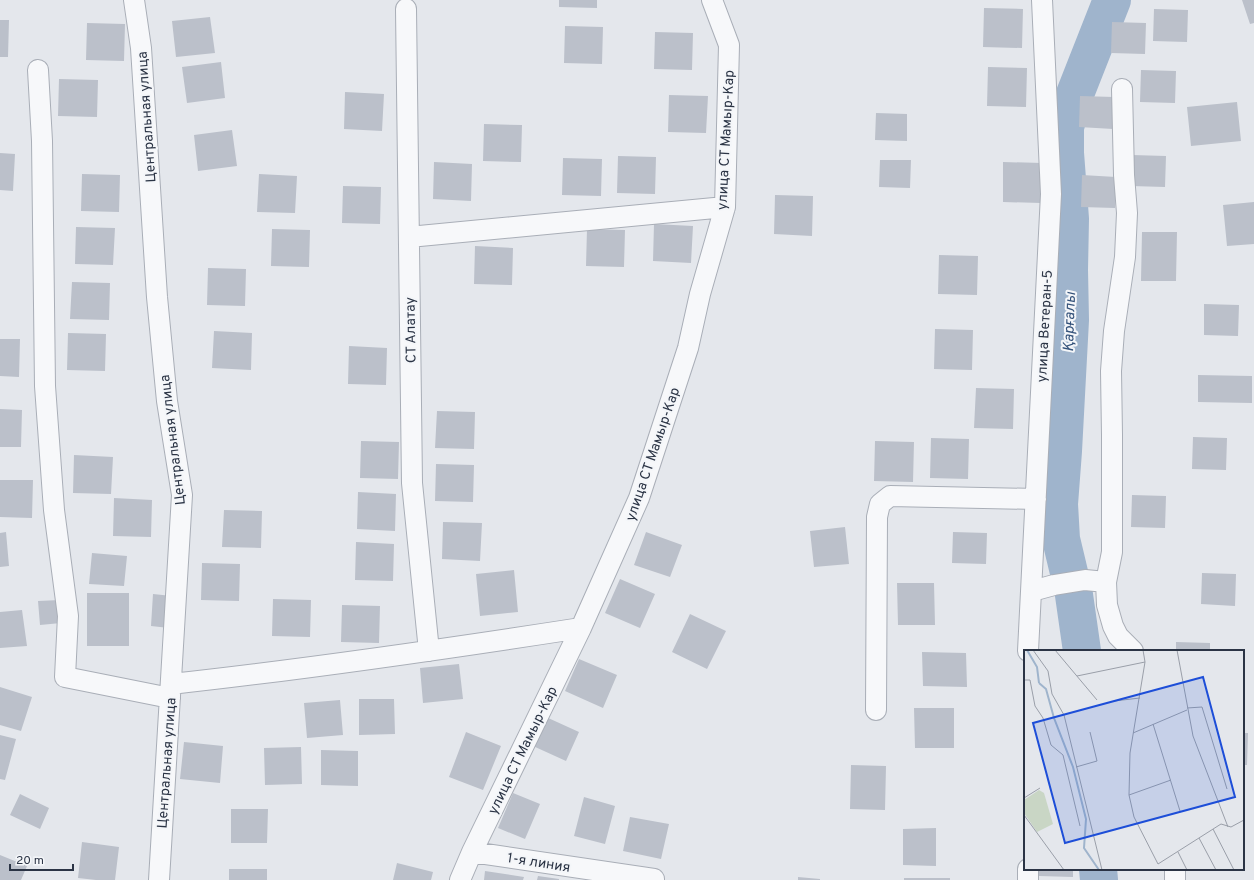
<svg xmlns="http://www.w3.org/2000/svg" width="1254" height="880" font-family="Overpass,sans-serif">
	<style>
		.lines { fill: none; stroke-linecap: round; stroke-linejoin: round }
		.river { stroke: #9fb4cc; stroke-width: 38 }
		.building { fill: #bbc0ca }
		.minor-casing { stroke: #a9aeb7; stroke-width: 22 }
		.minor { stroke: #f7f8fa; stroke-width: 20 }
		.labels { text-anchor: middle; stroke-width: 4; stroke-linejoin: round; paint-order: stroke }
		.street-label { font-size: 14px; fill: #2b3445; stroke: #f4f6f9 }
		.water-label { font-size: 15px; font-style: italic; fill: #34527a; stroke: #f4f6f9 }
		.inset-river { fill: none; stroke: #9fb4cc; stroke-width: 2 }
		.inset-road { fill: none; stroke: #9a9fa9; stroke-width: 1 }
		.view { fill: #1d4ed8; fill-opacity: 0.15; stroke: #1d4ed8; stroke-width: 2 }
		.inset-edge { fill: none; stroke: #2b3445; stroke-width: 2 }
	</style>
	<rect width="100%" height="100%" fill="#e4e7ec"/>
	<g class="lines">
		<path class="river" d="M1082,651L1072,581H1071L1061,539L1059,504L1063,451L1070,320L1069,270L1070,219L1065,153V127L1075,94L1112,0
			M1098,869L1099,880"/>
	</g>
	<path class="building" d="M559,0H597V8L559,7Z
		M1242,0H1254V23L1250,24Z
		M984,8L1023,9L1022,48L983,47Z
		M1154,9L1188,10L1187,42L1153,41Z
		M210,17L215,53L176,57L172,21Z
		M0,20H9L8,57H0Z
		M1112,22L1146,23L1145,54L1111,53Z
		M87,23L125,24L124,61L86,60Z
		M565,26L603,27L602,64L564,63Z
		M655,32L693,33L692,70L654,69Z
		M221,62L225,98L187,103L182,67Z
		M988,67L1027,68L1026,107L987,106Z
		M1141,70L1176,71L1175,103L1140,102Z
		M59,79L98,80L97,117L58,116Z
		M345,92L384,94L382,131L344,129Z
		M669,95L708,96L706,133L668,132Z
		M1080,96L1114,97L1113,129L1079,127Z
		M1237,102L1241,141L1191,146L1187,107Z
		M876,113L907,114V141L875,140Z
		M484,124L522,125L521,162L483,161Z
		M232,130L237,166L198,171L194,135Z
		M0,153L15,154L13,191L0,190Z
		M1132,155L1166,156L1165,187L1131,186Z
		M618,156L656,157L655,194L617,193Z
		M563,158L602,159L601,196L562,195Z
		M880,160H911L910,188L879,187Z
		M434,162L472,164L471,201L433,199Z
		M1003,162L1042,163L1041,203L1003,202Z
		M82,174L120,175L119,212L81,211Z
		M259,174L297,176L295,213L257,212Z
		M1082,175L1116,177L1115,208L1081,207Z
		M343,186L381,187L380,224L342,223Z
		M775,195L813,196L812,236L774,234Z
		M1254,202V244L1227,246L1223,205Z
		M654,224L693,226L691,263L653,261Z
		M76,227L115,228L113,265L75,264Z
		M272,229L310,230L309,267L271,266Z
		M587,229L625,230L624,267L586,266Z
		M1142,232H1177L1176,281H1141Z
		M475,246L513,248L512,285L474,284Z
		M939,255L978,256L977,295L938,294Z
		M208,268L246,269L245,306L207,305Z
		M72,282L110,283L109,320L70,319Z
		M1204,304L1239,305L1238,336L1204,335Z
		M935,329L973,330L972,370L934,369Z
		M214,331L252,333L251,370L212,368Z
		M68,333L106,334L105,371L67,370Z
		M0,339H20L19,377L0,376Z
		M349,346L387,348L386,385L348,384Z
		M1198,375L1252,376V403L1198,402Z
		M976,388L1014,389L1013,429L974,428Z
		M0,409L22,410L21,447H0Z
		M437,411L475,412L474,449L435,448Z
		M1193,437L1227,438L1226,470L1192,469Z
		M931,438L969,439L968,479L930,478Z
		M361,441L399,442L398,479L360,478Z
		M875,441L914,442L913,482L874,481Z
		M74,455L113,457L111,494L73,493Z
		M436,464L474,465L473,502L435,501Z
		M0,480H33L32,518L0,517Z
		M358,492L396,494L395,531L357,529Z
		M1132,495L1166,496L1165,528L1131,527Z
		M114,498L152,500L151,537L113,536Z
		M224,510L262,511L261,548L222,547Z
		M443,522L482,523L480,561L442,559Z
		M845,527L849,564L814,567L810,531Z
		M6,532L9,566L0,567V533Z
		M646,532L682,545L670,577L634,565Z
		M953,532L987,533L986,564L952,563Z
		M356,542L394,544L393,581L355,580Z
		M92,553L127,556L124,586L89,584Z
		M202,563L240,564L239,601L201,600Z
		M514,570L518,612L480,616L476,574Z
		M1202,573L1236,574L1235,606L1201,604Z
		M620,579L655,594L640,628L605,613Z
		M897,583H934L935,625H898Z
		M87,593H129V646H87Z
		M153,594L172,596L169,628L151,626Z
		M273,599L311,600L310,637L272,636Z
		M60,600L61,623L40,625L38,601Z
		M342,605L380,606L379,643L341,642Z
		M22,610L27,646L0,648V612Z
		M690,614L726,631L707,669L672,652Z
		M1176,642L1210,643V651H1176Z
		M922,652L966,653L967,687L923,686Z
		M579,659L617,675L603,708L565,691Z
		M459,664L463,699L423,703L420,668Z
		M0,687L32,697L21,731L0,725Z
		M359,699H394L395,734L359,735Z
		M340,700L343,735L307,738L304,703Z
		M914,708H954V748H915Z
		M546,717L579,732L566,761L533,746Z
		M466,732L501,746L483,790L449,777Z
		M1243,733H1248L1247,765H1243Z
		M0,735L16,739L5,780L0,779Z
		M184,742L223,746L220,783L180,779Z
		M301,747L302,784L265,785L264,748Z
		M321,750L358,751V786L321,785Z
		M851,765L886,766L885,810L850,809Z
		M513,793L540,804L525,839L498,828Z
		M20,794L49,808L40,829L10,815Z
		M584,797L615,806L605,844L574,836Z
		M231,809H268L267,843H231Z
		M630,817L669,824L661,859L623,851Z
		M936,828V866L903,865V829Z
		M82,842L119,847L115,880H96L78,878Z
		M0,855L27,866L21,880H0Z
		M397,863L433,872L431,880H393Z
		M229,869H267V880H229Z
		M1039,869H1073V877L1039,876Z
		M485,871L524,877L523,880H484Z
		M538,876L559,879V880H537Z
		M798,877L820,879V880H798Z
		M904,878H950V880H904Z"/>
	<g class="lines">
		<g class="minor-casing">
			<path id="minor" d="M134,0L141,48L157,297L167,401L182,495L159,880
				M406,9L412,483L429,651
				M38,70L42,141L45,386L54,510L68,616L65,677L170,698
				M1122,89L1124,175L1127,213L1125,257L1114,331L1111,371L1112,435V552L1106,582L1107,605L1113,626L1118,636L1133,651
				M409,237L725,207
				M1032,591L1054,585L1085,580L1106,582
				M1028,651L1051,194L1042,0
				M171,684C308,669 445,649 581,628
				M876,710L877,517L880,504L890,496L1036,499
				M472,852L654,879
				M1028,869V880
				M1175,869V880
				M460,880L472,852L581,628L639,498L688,348L700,294L725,207L729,45L712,0"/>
		</g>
		<use href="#minor" class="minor"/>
	</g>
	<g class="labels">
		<g class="street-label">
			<text transform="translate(146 117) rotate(-94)" y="5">Центральная улица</text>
			<text transform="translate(725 140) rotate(-87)" y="5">улица СТ Мамыр-Кар</text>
			<text transform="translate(1044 326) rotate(-87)" y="5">улица Ветеран-5</text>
			<text transform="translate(410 330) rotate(-91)" y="5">СТ Алатау</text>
			<text transform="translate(172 440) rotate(-97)" y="5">Центральная улица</text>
			<text transform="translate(652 454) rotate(-71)" y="5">улица СТ Мамыр-Кар</text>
			<text transform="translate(522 750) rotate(-64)" y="5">улица СТ Мамыр-Кар</text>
			<text transform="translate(166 763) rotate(-86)" y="5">Центральная улица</text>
			<text transform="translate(539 862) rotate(9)" y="5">1-я линия</text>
		</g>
		<g class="water-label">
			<text transform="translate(1069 322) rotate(-88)" y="5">Қарғалы</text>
		</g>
	</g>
	<g transform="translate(1024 650)">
		<rect width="220" height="220" fill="#e4e7ec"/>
		<path d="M15,140L20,143L29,174L13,182L0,163V150Z" fill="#c9d6c5"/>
		<path class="inset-river" d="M3,0L13,17L15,33M15,33L22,39L30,68L49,117L62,169L60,198L75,220"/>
		<path class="inset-road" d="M9,0L24,21L28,44L40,65L78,220M31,0L73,50M119,0L121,12L106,103L105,145L110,167L134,214L197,174L207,177L220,170M153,0L169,86L204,177M53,26L121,12M0,30H6L11,56L19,68L27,95L39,105L56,176M90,51L116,48M163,58L178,57L203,139M129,74L156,161M109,83L163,60M52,117L73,111L66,82M105,145L147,130M0,148L16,138M0,165L40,220M189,179L210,220M175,188L192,220M154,202L163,220"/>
		<path class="view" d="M179,27L211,147L41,193L9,73Z"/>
		<rect width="220" height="220" class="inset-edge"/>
	</g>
	<path d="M10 864v6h63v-6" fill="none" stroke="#2b3445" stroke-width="2"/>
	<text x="16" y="864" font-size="12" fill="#2b3445" stroke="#f4f6f9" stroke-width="3" paint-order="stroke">20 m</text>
</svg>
